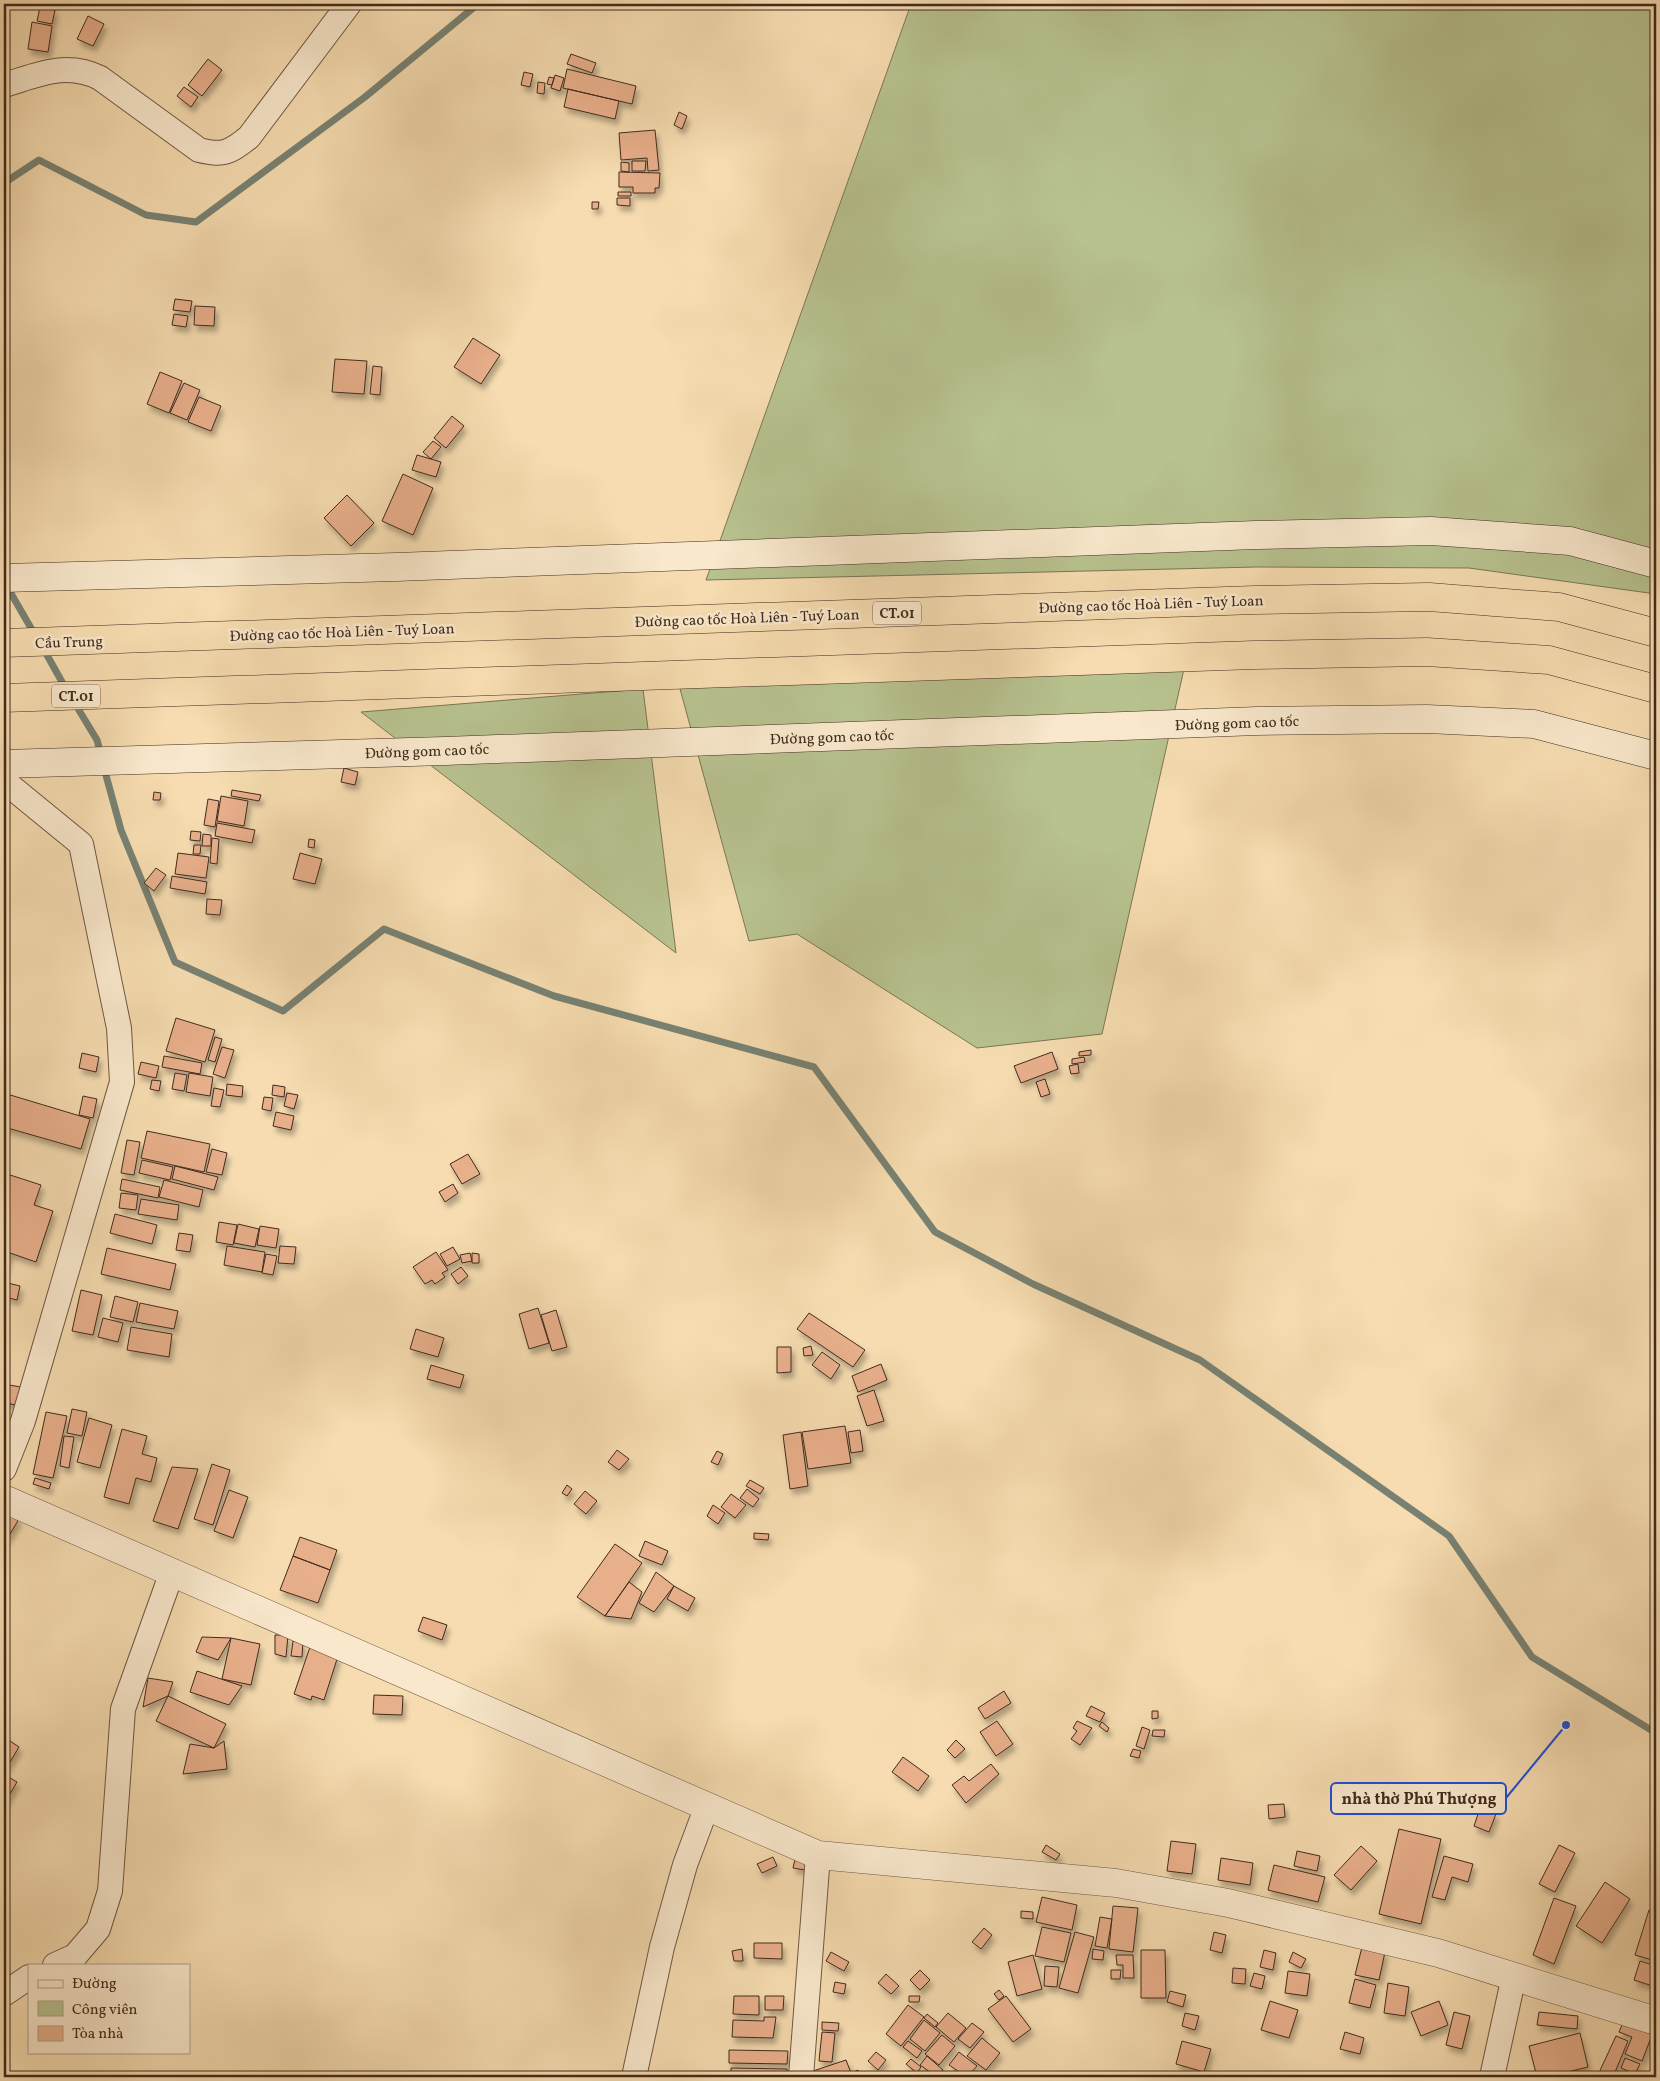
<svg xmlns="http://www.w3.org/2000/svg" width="1660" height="2081" font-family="Vollkorn,serif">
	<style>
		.green { fill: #b7c28f; stroke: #7c7656 }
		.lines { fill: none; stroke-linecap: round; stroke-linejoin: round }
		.stream { stroke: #788273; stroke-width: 7 }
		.building { fill: #e8af8b; stroke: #412b1d; filter: url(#shadow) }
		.minor-casing { stroke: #6e5742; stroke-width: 26 }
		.tertiary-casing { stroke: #6e5742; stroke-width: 29 }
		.secondary-casing { stroke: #412b1d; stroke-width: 29 }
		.motorway-casing { stroke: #412b1d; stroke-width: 29 }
		.minor { stroke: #f9e8cc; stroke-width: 24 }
		.tertiary { stroke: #f9e8cc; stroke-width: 28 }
		.secondary { stroke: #f9e8cc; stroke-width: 28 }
		.motorway { stroke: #f6dcb0; stroke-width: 28 }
		.labels { text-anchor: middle; stroke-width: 5; stroke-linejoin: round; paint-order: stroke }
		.shield { fill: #f9e8cc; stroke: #786452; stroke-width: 1 }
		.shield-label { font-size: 14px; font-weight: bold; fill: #412b1d }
		.street-label { font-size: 15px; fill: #412b1d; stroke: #f9e8cc }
		.leader { fill: none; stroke: #1d4ed8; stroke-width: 2 }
		.callout-dot { fill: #1d4ed8; stroke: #f9e8cc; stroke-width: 2 }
		.callout { fill: #f9e8cc; stroke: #1d4ed8; stroke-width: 2 }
		.callout-label { font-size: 16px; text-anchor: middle; font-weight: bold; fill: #412b1d }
	</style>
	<defs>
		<filter id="shadow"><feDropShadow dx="3" dy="5.5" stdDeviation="2.5" flood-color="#0004"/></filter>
	</defs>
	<rect width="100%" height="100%" fill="#f6dcb0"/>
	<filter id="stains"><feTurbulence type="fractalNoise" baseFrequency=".004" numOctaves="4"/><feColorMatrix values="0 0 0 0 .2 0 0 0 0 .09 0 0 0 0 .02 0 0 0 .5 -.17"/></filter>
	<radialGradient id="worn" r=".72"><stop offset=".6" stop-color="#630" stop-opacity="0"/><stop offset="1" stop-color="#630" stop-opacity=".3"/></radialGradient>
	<path class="green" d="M911,4H1656V594L1469,568L1257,567L706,580Z
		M1184,669L1102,1034L977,1048L797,934L749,941L677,678Z
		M643,689L676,953L361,712Z"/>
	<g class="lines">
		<path class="stream" d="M4,183L39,160L146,215L196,222L365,97L478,4
			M5,583L35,635
			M43,648L66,689
			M74,702L97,740L101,755
			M104,768L121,830L175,962L283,1011L384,929L554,996L814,1067L935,1232L1033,1284L1200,1360L1449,1536L1532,1657L1656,1733"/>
	</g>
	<path class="building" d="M39,4H52V7Z
		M40,7L55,10L52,24L37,21Z
		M88,16L104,24L93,46L77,39Z
		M32,22L52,26L48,52L28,49Z
		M571,54L596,63L592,73L567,64Z
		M208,59L222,70L202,96L188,85Z
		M567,69L636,86L632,104L563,88Z
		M524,72L533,74L530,87L521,85Z
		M555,75L564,78L560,91L551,88Z
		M549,77L554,78L552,85L547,84Z
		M538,82L545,83L544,94L537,93Z
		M184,87L198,97L191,107L177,96Z
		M568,89L619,101L615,119L564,107Z
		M679,112L687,116L682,129L674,125Z
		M655,130L659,170L648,171L647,158L621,160L619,133Z
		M632,161H646L645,171H632Z
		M621,162L629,163V172L621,171Z
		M619,172L660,173L659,188H655V193H633V187H619Z
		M618,192H631V196H618Z
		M617,198H630V206L617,205Z
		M592,202H599L598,209H592Z
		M175,299L192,301L190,312L173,310Z
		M195,306L215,307L214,326L194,325Z
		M174,314L188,316L186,327L172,325Z
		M473,338L500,355L481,384L454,367Z
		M335,359L367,361L364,394L332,392Z
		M373,366L382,367L380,395L370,394Z
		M160,372L182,381L169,413L147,404Z
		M184,383L200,390L187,420L170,413Z
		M199,397L221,406L211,431L188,422Z
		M452,416L464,426L446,448L434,438Z
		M433,441L441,447L431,459L423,452Z
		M417,455L441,462L436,477L412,470Z
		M403,474L433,488L413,535L382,521Z
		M347,495L374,523L351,546L324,518Z
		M344,768L358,772L355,785L341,782Z
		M232,790L261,795L259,801L231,796Z
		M154,792L161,793L160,800H153Z
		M221,796L248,801L244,826L217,821Z
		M208,799L219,801L215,827L204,825Z
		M217,823L255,830L252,843L215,836Z
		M191,831L201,832L200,841L190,840Z
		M203,834L211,835V846H202Z
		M212,838L219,839L217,864L210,863Z
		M309,839L315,840L314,848L308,847Z
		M194,845H201L200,854H193Z
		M178,853L209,857L206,878L175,874Z
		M300,853L322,859L315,884L293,879Z
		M156,868L166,875L154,891L144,883Z
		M172,876L207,882L205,894L170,888Z
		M207,899L222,900L220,915L206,914Z
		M176,1018L215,1030L205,1062L166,1051Z
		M215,1037L222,1039L215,1062L208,1060Z
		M222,1047L234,1050L225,1078L213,1074Z
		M1091,1050V1055L1079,1056V1052Z
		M1052,1052L1058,1069L1021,1083L1014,1066Z
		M82,1053L99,1057L96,1072L79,1068Z
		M164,1056L202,1063L200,1074L162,1067Z
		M1084,1057L1085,1062L1072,1064V1059Z
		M141,1062L159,1066L156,1078L138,1074Z
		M1078,1064L1079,1073L1071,1074L1069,1066Z
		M175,1073L187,1075L184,1091L172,1089Z
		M189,1073L213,1077L210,1096L186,1092Z
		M1045,1079L1050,1094L1041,1097L1036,1082Z
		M152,1080L161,1081L159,1091L150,1089Z
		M227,1084L243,1086L242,1097L226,1095Z
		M273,1085L285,1087L284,1097L272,1095Z
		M214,1088L224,1090L220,1107L211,1106Z
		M287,1093L298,1095L294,1109L284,1106Z
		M7,1094L90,1119L81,1149L4,1127V1104Z
		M83,1096L97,1099L93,1118L79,1115Z
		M264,1097L273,1098L271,1111L262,1109Z
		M276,1112L294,1116L291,1130L273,1126Z
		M147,1131L210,1144L204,1172L141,1158Z
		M127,1140L140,1142L134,1175L121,1173Z
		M212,1149L227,1153L222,1175L206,1172Z
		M468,1154L480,1174L462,1184L450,1164Z
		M142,1160L173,1167L170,1180L139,1173Z
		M175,1166L218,1177L214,1190L172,1179Z
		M4,1173L41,1185L34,1205L53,1211L36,1262L10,1253L4,1272Z
		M122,1179L160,1187L158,1198L120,1190Z
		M164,1180L203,1190L199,1207L159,1197Z
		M453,1184L458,1193L445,1202L439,1192Z
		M121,1193L138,1195L136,1210L119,1208Z
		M141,1199L179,1205L177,1220L138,1214Z
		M115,1214L157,1225L152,1244L110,1233Z
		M219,1222L237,1225L233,1245L216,1242Z
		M238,1224L259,1229L255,1247L234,1243Z
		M260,1226L279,1229L276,1248L257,1245Z
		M179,1233L193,1235L190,1252L176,1250Z
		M227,1246L265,1252L262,1272L224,1265Z
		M280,1246L296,1247L294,1264L278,1263Z
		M453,1247L460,1259L447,1266L440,1254Z
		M107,1248L176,1264L170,1290L101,1274Z
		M436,1252L448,1270L442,1273L445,1277L435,1284L432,1280L425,1284L413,1267Z
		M470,1253L472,1261L462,1263L460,1255Z
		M472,1253L479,1254V1263H472Z
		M266,1254L277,1256L273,1275L262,1273Z
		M461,1267L468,1276L458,1284L451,1274Z
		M8,1283L20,1286L17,1300L5,1297Z
		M81,1290L102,1295L93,1335L72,1331Z
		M115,1296L138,1302L133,1322L110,1317Z
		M140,1303L178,1311L174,1329L136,1322Z
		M538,1308L549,1343L529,1349L519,1314Z
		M556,1310L567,1347L552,1351L541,1315Z
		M809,1313L865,1350L853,1367L797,1329Z
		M103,1318L123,1323L118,1342L98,1337Z
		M131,1327L172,1334L169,1357L127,1350Z
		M416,1329L444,1338L438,1357L410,1349Z
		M811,1346L813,1355L804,1356L803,1348Z
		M777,1347H791V1372L777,1373Z
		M822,1352L840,1365L831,1379L812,1365Z
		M881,1364L887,1380L858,1392L852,1376Z
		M431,1365L464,1375L460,1388L427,1379Z
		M4,1384L26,1388L23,1406L4,1403Z
		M874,1390L884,1421L867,1426L857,1396Z
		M72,1409L87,1412L82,1436L67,1433Z
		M46,1412L67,1416L53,1478L33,1474Z
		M89,1418L112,1425L100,1468L77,1462Z
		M845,1426L851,1463L808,1469L802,1432Z
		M122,1429L147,1436L142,1454L157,1458L151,1482L136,1478L129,1504L104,1497Z
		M860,1430L863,1451L851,1453L848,1432Z
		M801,1432L808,1486L790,1489L783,1435Z
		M64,1436L74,1437L69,1468L60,1466Z
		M617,1450L629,1459L619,1470L608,1462Z
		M717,1451L723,1454L718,1465L711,1462Z
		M212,1464L230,1470L213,1525L194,1519Z
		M172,1467L198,1469L178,1529L153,1521Z
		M35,1478L51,1483L49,1489L33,1484Z
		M750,1480L764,1488L760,1494L746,1486Z
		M567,1485L572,1489L567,1496L562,1493Z
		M747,1489L759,1499L753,1507L740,1498Z
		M229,1490L248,1497L233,1538L214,1531Z
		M585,1491L597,1501L586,1514L574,1504Z
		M731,1494L746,1505L735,1518L721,1507Z
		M713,1505L725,1513L718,1524L707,1516Z
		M10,1514L19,1519L7,1539L4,1537V1525Z
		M754,1533L769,1534L768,1540L754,1539Z
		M300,1537L337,1550L330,1570L293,1556Z
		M645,1541L668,1551L662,1565L639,1556Z
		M615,1544L642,1563L605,1616L577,1597Z
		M293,1556L330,1570L318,1603L280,1590Z
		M656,1572L674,1586L654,1612L639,1603Z
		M629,1582L642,1592L631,1619L605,1616Z
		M674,1586L695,1598L688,1611L667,1599Z
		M423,1617L447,1625L442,1640L418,1631Z
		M275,1635H288L286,1657L275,1654Z
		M202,1637L231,1638L218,1660L196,1652Z
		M231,1638L260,1644L251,1685L222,1679Z
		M293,1641H303L302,1657L291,1656Z
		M310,1647L338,1656L324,1700L312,1696L311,1700L294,1694Z
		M197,1671L242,1686L229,1705L190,1692Z
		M148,1678L173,1682L168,1696L143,1707Z
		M1004,1691L1011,1703L985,1719L978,1708Z
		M374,1695L403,1696L402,1715L373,1714Z
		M168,1696L226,1724L214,1748L156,1721Z
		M1091,1706L1105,1713L1100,1722L1086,1716Z
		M1152,1711H1158V1718L1152,1719Z
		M997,1721L1013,1744L996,1756L980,1732Z
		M1077,1721L1092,1728L1080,1745L1071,1739L1077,1731L1073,1728Z
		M1102,1722L1109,1728L1107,1732L1099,1726Z
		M1142,1727L1150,1730L1144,1749L1136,1746Z
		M1153,1730H1165L1164,1737L1152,1736Z
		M4,1737L19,1747L4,1772Z
		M956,1740L965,1749L955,1758L947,1750Z
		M224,1741L227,1769L183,1774L190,1744L214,1748Z
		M1133,1749L1141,1751L1139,1758L1130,1756Z
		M903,1757L929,1776L918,1791L892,1772Z
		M991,1764L999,1774L966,1803L952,1785L964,1776L969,1781Z
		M5,1775L17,1782L4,1804V1776Z
		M1284,1804L1285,1817L1269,1819L1268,1805Z
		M1480,1808L1496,1814L1489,1832L1474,1826Z
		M1399,1829L1441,1839L1421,1924L1379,1914Z
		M1171,1841L1196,1844L1192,1874L1167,1871Z
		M1046,1845L1060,1854L1056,1860L1042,1852Z
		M1559,1845L1575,1853L1555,1892L1539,1884Z
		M1361,1846L1377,1861L1351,1890L1334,1875Z
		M1297,1851L1320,1856L1317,1871L1294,1866Z
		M1444,1856L1473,1864L1468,1882L1452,1877L1445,1900L1432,1897Z
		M773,1857L777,1866L762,1873L757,1864Z
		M1221,1858L1253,1863L1250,1885L1218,1880Z
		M795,1859L806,1861L805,1870L793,1868Z
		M1274,1865L1325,1877L1318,1902L1268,1890Z
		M1605,1882L1630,1899L1602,1943L1576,1926Z
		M1042,1897L1077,1905L1072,1930L1036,1922Z
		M1554,1898L1576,1906L1554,1964L1533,1955Z
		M1113,1906L1138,1908L1133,1952L1109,1949Z
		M1649,1910L1656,1912V1961L1635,1955Z
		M1021,1911L1033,1912V1919L1021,1918Z
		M1100,1917L1112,1919L1107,1948L1095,1946Z
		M1042,1927L1071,1933L1064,1962L1035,1956Z
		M984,1928L992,1935L981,1949L972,1942Z
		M1075,1932L1094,1937L1078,1993L1059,1988Z
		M1214,1932L1226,1935L1222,1953L1210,1950Z
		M754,1943H782V1959L754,1958Z
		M1362,1947L1385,1952L1379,1980L1355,1975Z
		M742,1949L743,1961H734L732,1951Z
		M1093,1949L1104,1951L1103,1960L1092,1959Z
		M1141,1950H1165L1166,1998H1141Z
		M1264,1950L1276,1953L1273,1970L1260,1967Z
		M831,1952L849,1962L844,1971L826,1961Z
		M1293,1952L1306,1959L1301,1968L1289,1962Z
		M1033,1955L1042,1989L1017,1996L1008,1962Z
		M1116,1955H1133L1134,1978H1123V1965H1117Z
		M1640,1961L1656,1966V1987L1634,1980Z
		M1045,1966L1059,1967L1057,1987L1044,1986Z
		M1233,1968L1246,1969L1245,1984L1232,1983Z
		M920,1970L930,1980L920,1990L910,1980Z
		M1111,1970H1121L1120,1979H1111Z
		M1288,1971L1310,1974L1307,1996L1285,1993Z
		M1254,1973L1265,1976L1262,1989L1250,1986Z
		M886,1974L899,1986L891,1994L878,1983Z
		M1355,1979L1376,1985L1370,2008L1349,2003Z
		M835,1982L846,1984L844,1994L833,1992Z
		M1388,1983L1409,1987L1405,2016L1384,2013Z
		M999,1990L1004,1996L999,2000L994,1994Z
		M1170,1991L1186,1995L1183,2007L1167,2002Z
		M734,1996H759V2015L733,2014Z
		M765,1996H784L783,2010H765Z
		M909,1996H920L919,2002H909Z
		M1006,1996L1031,2029L1013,2042L988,2009Z
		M1270,2001L1298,2010L1289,2038L1261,2030Z
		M1439,2001L1448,2025L1421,2036L1411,2012Z
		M908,2005L924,2017L901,2046L886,2034Z
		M1454,2012L1470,2016L1462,2049L1446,2045Z
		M1539,2012L1578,2016L1577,2029L1537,2025Z
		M948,2013L966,2028L954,2042L936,2027Z
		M1185,2013L1199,2016L1195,2030L1182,2026Z
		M927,2014L938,2023L935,2027L924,2018Z
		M764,2017H776L773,2038L732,2037L733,2020L764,2021Z
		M1625,2018L1654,2030L1642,2061L1625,2054L1632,2037L1619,2032Z
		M924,2020L940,2033L925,2051L910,2039Z
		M822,2022L839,2023L838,2031L822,2030Z
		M972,2023L984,2032L970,2048L958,2039Z
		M822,2032L835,2033L832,2062L819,2061Z
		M1345,2032L1364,2038L1360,2054L1340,2049Z
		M1580,2033L1588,2067L1571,2071L1573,2077H1537L1529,2046Z
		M942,2035L955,2046L939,2065L925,2054Z
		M1616,2036L1628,2041L1613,2077H1597Z
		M982,2038L1000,2053L986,2070L967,2056Z
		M908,2041L922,2051L917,2058L903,2047Z
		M1182,2041L1211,2049L1204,2072L1176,2064Z
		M729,2050L788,2051L787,2064L729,2063Z
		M876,2052L886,2060L878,2070L868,2061Z
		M959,2052L977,2066L967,2077L949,2065Z
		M927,2056L943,2070L937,2077L920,2065Z
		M1625,2058L1640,2064L1635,2074L1621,2068Z
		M911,2059L921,2067L917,2073L906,2064Z
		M846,2060L851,2073L840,2077H811L810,2072Z
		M731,2068L787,2069V2077H731Z
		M858,2070L861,2077H843Z"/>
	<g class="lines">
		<g class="minor-casing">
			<path id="minor" d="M4,85C38,75 66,61 100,78L199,150C222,156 230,153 249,137L349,4
				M4,781L81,844L119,1028L122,1082L23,1421L4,1469
				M55,1965L75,1956L98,1929L110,1891L123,1709L172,1572
				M4,1994L29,1977
				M634,2077L662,1947L685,1865L707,1806
				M801,2077L818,1855
				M1492,2077L1514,1976"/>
		</g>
		<g class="tertiary-casing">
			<path id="tertiary" d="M4,1499L818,1855L1116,1883L1228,1903L1438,1953L1656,2021"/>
		</g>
		<g class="secondary-casing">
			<path id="secondary" d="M4,578L396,567L1256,535L1431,531L1570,541L1656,564
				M4,764L445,751L1257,721L1427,719L1534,724L1656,756"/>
		</g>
		<g class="motorway-casing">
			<path id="motorway" d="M4,643L1255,600L1429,597L1559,607L1656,633
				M4,698L1254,655L1427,652L1549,660L1656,689"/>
		</g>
		<use href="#minor" class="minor"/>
		<use href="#tertiary" class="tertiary"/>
		<use href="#secondary" class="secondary"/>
		<use href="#motorway" class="motorway"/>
	</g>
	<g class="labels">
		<g class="shield">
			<rect x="873" y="601.5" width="48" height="23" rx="4"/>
			<rect x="52" y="684.5" width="48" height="23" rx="4"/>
		</g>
		<g class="shield-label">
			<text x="897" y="618">CT.01</text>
			<text x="76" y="701">CT.01</text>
		</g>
		<g class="street-label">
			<text transform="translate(1151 604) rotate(-2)" y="5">Đường cao tốc Hoà Liên - Tuý Loan</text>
			<text transform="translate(747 618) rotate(-2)" y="5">Đường cao tốc Hoà Liên - Tuý Loan</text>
			<text transform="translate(342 632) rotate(-2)" y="5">Đường cao tốc Hoà Liên - Tuý Loan</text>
			<text transform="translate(69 642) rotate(-2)" y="5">Cầu Trung</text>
			<text transform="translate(1237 723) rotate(-2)" y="5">Đường gom cao tốc</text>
			<text transform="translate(832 737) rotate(-2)" y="5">Đường gom cao tốc</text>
			<text transform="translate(427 751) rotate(-2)" y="5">Đường gom cao tốc</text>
		</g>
	</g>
	<path class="leader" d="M1566 1725L1506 1798"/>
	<circle class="callout-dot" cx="1566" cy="1725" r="5"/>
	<rect class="callout" x="1331" y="1783" width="175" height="31" rx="5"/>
	<g class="callout-label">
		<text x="1419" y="1804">nhà thờ Phú Thượng</text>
	</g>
	<rect width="1660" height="2081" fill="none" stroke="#f6dcb0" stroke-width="20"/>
	<rect x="5" y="5" width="1650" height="2071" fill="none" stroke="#412b1d" stroke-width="2.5"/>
	<rect x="10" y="10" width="1640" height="2061" fill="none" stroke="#412b1d"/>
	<rect x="28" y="1964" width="162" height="90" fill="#f9e8cc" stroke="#af9c86"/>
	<rect x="38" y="1980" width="25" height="8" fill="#f9e8cc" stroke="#af9c86"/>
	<text x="72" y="1988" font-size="15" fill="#412b1d">Đường</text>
	<rect x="38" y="2001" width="25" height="15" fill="#b7c28f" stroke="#af9c86"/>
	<text x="72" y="2014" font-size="15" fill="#412b1d">Công viên</text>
	<rect x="38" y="2026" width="25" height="15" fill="#e8af8b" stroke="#af9c86"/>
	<text x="72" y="2038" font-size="15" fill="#412b1d">Tòa nhà</text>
	<rect width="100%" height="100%" filter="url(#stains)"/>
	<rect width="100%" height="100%" fill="url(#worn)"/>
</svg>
